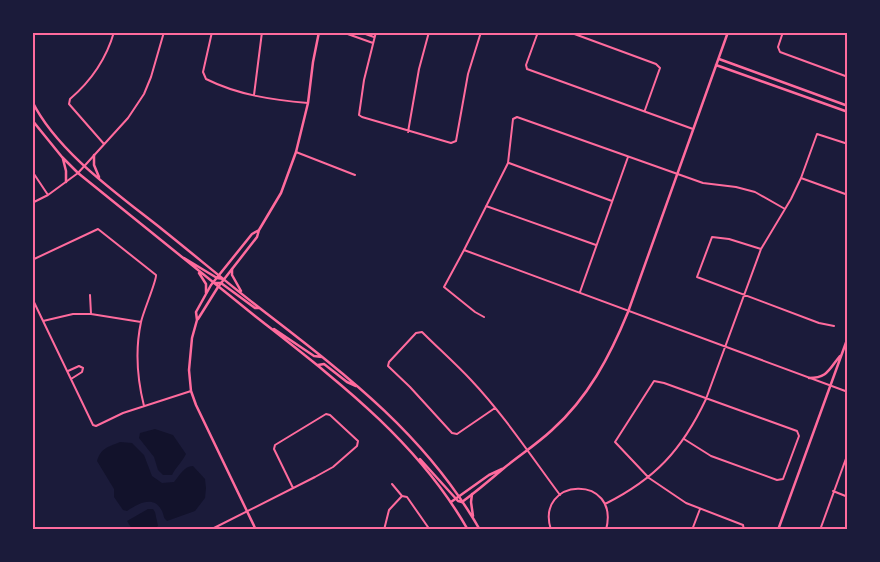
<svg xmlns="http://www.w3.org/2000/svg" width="880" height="562" font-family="'Golos Text',sans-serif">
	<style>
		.water { fill: #12122b }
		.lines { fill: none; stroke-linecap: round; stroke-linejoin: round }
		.minor { stroke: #ff6b9d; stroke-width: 2 }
		.tertiary { stroke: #ff6b9d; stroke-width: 2.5 }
		.secondary { stroke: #ff6b9d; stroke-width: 2.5 }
		.neatline { fill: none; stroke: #ff6b9d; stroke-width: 2 }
	</style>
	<rect width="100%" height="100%" fill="#1b1b3a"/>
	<path class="water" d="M155,429L173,435L186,454C183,461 176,467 172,475H163L158,470L154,457L139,438L140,433Z
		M120,442L132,443L144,455L152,476L162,483L174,482C180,475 184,466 193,466L205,479L206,488L205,498L195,511L167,521C163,518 164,515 162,511C154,494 137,504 127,511L123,510L114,497V489L97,461C101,448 108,447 120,442Z
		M148,509H153L155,512L158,526L154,529H132L127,521Z"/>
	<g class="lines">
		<path class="minor" d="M212,32L203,72L206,79C238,95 273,100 308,103
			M342,32L373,43
			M360,32L374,37
			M376,32L364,80L359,115L362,117L451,143L456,141L468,74L481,32
			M538,32L526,65L527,69L693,129
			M569,32L656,64L660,68L645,110
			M783,32L778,47L780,52L848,77
			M254,95L262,32
			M408,132L419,69L429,32
			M104,144L69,104L70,99C91,81 106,60 114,32
			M296,152L355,175
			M509,163L612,201
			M32,171L48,195
			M801,178L848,195
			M32,203L48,195L78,173L128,118L144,94L151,77L164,32
			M486,206L596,245
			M785,209L755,192L736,187L703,183L517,117L513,119L508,163L505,169L464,250L848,392
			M761,249L729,239L712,237L697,277L819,323L834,326
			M464,250L444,287L475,312L484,317
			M32,260L98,229L156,275C157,280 143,312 141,322C135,350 137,378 144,406
			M580,292L628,157
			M90,295L91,314
			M32,298L93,425L96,426L123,413L191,391
			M43,321L73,314H91L141,322
			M68,371L79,366L83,368L82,372L71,379
			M495,408L457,434L452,433L410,387L388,366L389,362L416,333L422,332C438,348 455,363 471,380C504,415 531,456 560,495
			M684,439L711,456L777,480L783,479L799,436L797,431L664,383L654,381L615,442L649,478L686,503L743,525L744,530
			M392,484L402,496
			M833,491L848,497
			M605,504C655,479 682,450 706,399L761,249L791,199L801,178L817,134L848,144
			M210,530L315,477L333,467L357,446L358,441L330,415L326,414L275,445L274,449L293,488
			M384,530L389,510L402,496L407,497L430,530
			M551,530C534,477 621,473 606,530
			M692,530L700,509
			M820,530L848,453"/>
		<path class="tertiary" d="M719,59L848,106
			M716,65L848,112
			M198,319L218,287L257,237L259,230L281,193L296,152L308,103L313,62L319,32
			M451,502L489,475L502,469
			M462,502C477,491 490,480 504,468C520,455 537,444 552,430C588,398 610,356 628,312L728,32
			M256,530L196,405L191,391L189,370L192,338L197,320L196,312L211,285L252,234L259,230"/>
		<path class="secondary" d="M32,101C57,152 119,195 163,230C198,258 231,286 266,313C349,377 427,437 480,530
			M32,120L62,157L78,173C137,221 196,269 255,316C335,379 417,440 468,530
			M94,155V165L99,177
			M63,159L66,171V182
			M184,258L217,278L224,279
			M232,269V275L241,291
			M199,273L206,284V293
			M214,283H221L255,308H258
			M274,329L314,356L322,357
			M318,365L324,364L347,382L356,386
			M809,378C828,378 829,369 840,356
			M420,459L458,501L462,502
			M472,494L471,502L473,516
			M778,530L848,337"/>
	</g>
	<rect width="880" height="562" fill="none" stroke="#1b1b3a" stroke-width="68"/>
	<rect x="34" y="34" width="812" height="494" class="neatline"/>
</svg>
